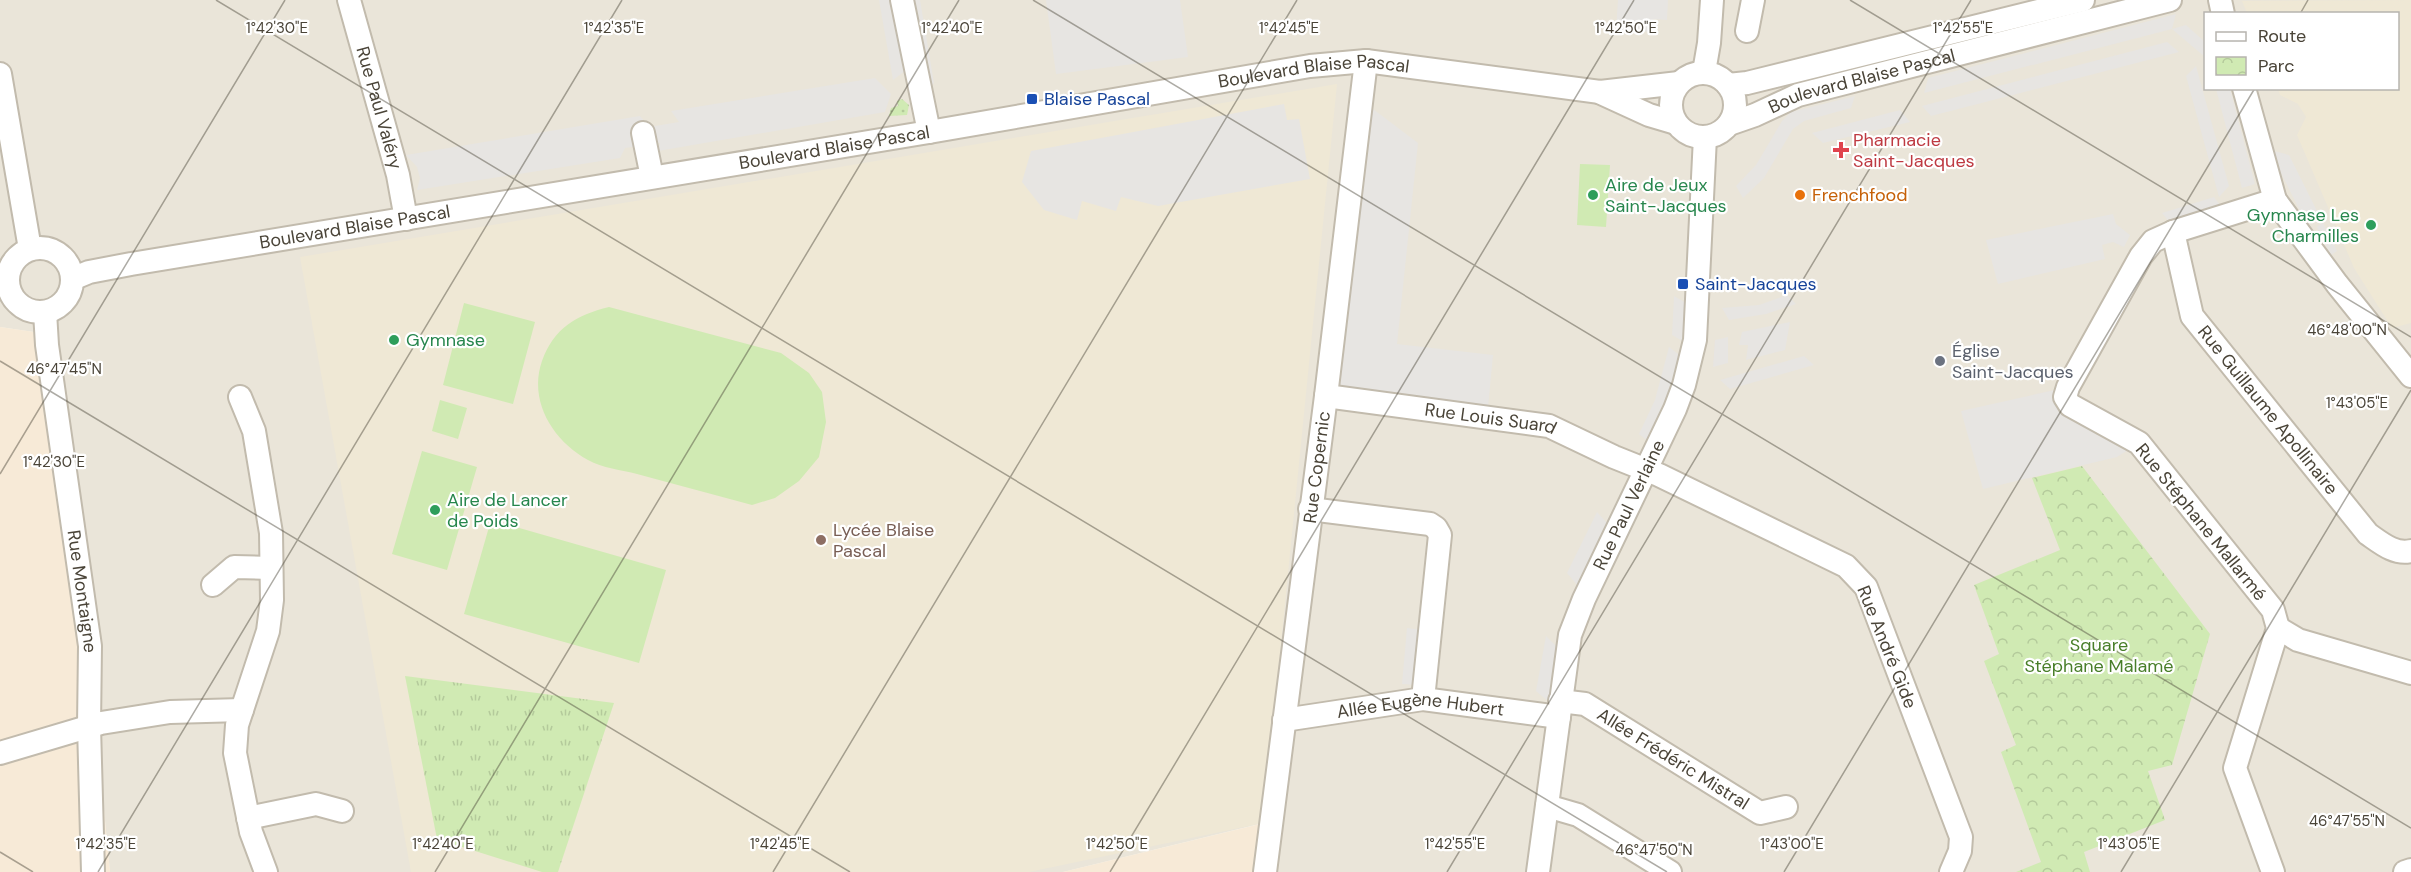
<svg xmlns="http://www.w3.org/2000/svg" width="2411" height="872" font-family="'DM Sans',sans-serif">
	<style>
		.residential { fill: #eae5d9; fill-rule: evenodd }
		.commercial { fill: #f7ead7 }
		.education { fill: #efe8d5 }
		.grass { fill: url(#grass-tufts) }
		.park { fill: url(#park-crowns) }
		.garden { fill: url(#garden-dots) }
		.pitch { fill: #d0eab3 }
		.parking { fill: #e7e5e2 }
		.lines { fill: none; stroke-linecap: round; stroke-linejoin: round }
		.minor-casing { stroke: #c2bbad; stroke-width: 26 }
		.minor { stroke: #fff; stroke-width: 22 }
		.ticks { fill: none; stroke: #4a4438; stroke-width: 1.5; stroke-opacity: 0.45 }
		.transit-dot { fill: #1a4fb4; stroke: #fff; stroke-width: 2 }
		.health-dot { fill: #e0444e; stroke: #fff; stroke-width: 2 }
		.leisure-dot { fill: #2e9e5b; stroke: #fff; stroke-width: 2 }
		.food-dot { fill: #e8710a; stroke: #fff; stroke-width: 2 }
		.worship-dot { fill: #6b7280; stroke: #fff; stroke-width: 2 }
		.education-dot { fill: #8d6e63; stroke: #fff; stroke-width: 2 }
		.labels { text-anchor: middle; stroke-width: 4.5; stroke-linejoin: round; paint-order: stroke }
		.street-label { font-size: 18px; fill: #4a4438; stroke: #fff }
		.transit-label { font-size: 18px; fill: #164399; stroke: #fff; text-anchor: start }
		.health-label { font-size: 18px; fill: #be3a42; stroke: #fff; text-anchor: start }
		.leisure-label { font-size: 18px; fill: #27864d; stroke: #fff; text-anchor: start }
		.food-label { font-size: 18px; fill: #c56008; stroke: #fff; text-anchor: start }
		.worship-label { font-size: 18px; fill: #5b616d; stroke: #fff; text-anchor: start }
		.education-label { font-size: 18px; fill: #785e54; stroke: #fff; text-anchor: start }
		.park-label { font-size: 18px; fill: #487e29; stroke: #fff }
		.ticks-label { font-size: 15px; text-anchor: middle; fill: #4a4438; stroke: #fff; stroke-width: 4.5; stroke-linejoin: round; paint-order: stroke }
	</style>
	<defs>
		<pattern id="grass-tufts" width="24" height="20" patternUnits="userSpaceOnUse" patternTransform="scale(1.5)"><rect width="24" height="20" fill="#d0eab3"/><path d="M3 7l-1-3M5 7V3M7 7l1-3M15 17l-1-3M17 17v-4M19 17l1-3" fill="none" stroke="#b4ca9b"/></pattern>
		<pattern id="park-crowns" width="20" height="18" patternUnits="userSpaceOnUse" patternTransform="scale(1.5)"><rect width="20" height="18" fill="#d0eab3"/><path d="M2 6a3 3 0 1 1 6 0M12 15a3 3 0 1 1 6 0" fill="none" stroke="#b4ca9b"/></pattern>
		<pattern id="garden-dots" width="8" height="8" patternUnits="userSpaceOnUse" patternTransform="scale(1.5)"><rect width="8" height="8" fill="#d0eab3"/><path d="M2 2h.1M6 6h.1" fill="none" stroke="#b4ca9b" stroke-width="1.8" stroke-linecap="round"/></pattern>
	</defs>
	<rect width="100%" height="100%" fill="#f6f3eb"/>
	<path class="residential" d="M0,0H2411V872H1255L1263,823L1063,872H110L98,749L34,332L0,327ZM2206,14H2398V88H2206Z"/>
	<path class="commercial" d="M0,327L34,332L98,749L110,872H0Z
		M1264,823L1255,872H1063Z"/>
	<path class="education" d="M2411,0V323L2392,328L2354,268L2297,135L2306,117L2298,104L2280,95L2278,89L2398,88V14L2247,13L2242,1Z
		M1337,84L1263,823L1029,872H411L300,257Z"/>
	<path class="grass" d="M405,676L614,703L558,872H542L437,839Z"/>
	<path class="park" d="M2082,466L2210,634L2172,765L2148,771L2165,820L2084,852L2090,872H2016L2041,862L2001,752L2016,745L1984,661L1999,654L1974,585L2060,550L2032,478Z"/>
	<path class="garden" d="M902,99L909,105L907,115L889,116L891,108L898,106L897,101Z"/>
	<path class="pitch" d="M1580,164L1610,165L1606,227L1577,225Z
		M464,303L535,322L513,404L443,385Z
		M609,307L781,353L809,373L822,392L826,422L819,457L799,481L775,498L752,505C714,495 675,484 637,474C622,470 602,468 588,460C553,441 528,401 542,361C554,328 576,315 609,307Z
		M440,400L467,408L458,439L432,431Z
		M422,451L477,467L447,570L392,554Z
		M491,520L666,570L639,663L464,614Z"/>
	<path class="parking" d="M879,0H892L905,71L893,80Z
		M907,0H920L934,83L924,92Z
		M1046,0H1180L1188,57L1056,74Z
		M1618,0H1668L1667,20L1653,19L1651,32L1616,29Z
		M2176,14L2172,29L2186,25L2205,42V57L2172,29L1924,93L1928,78Z
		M2167,42L2179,52L1931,116L1922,106Z
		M2196,66L2229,186L2219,197L2186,76Z
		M875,78L891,94L885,112L658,151L660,143L625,148L620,158L417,190L420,178L417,167L406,155L640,116L649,127L679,122L671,111Z
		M2216,89H2230L2255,184L2242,188Z
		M1855,96L1851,108L1804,121L1793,129L1764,178L1743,198L1736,186L1756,165L1782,121L1791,112Z
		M1284,104L1287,120L1299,119L1310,179L1158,206L1121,197L1116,211L1082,201L1077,220L1044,210L1022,182L1031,151Z
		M1369,106L1418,143L1397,344L1493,355L1487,418L1344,392L1336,377Z
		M1900,110L1910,122L1823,143L1812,133Z
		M2274,151L2289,155L2337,251L2331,255L2317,227L2322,223L2304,219L2280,171Z
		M2214,197L2223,209L2171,224L2162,213Z
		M2113,214L2116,224L2130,235L2124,247L2113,242L2102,245L2105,259L1998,284L1986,240Z
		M1787,295L1796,304L1766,314L1729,320L1722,308L1759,305Z
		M1674,296L1686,303L1684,342L1672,335Z
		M1790,322L1785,350L1746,360L1748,345H1739L1742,332Z
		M1728,337V363L1713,367L1715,340Z
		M1669,347L1682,357L1669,402L1649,442L1639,434L1655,400Z
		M1804,356L1814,365L1730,389L1720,380Z
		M2068,387L2065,397L2139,443L2117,457L1983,489L1961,411Z
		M1597,512L1608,524L1578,586L1567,573Z
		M1407,628L1423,630L1418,685L1402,684Z
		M1546,636L1556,646L1549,702L1536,691Z"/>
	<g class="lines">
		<g class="minor-casing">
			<g id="minor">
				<path id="s1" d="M349,0L398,175L406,219"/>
				<path d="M902,0L929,132"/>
				<path d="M2220,0L2223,14"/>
				<path d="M1747,31L1753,0"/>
				<path d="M1704,72L1709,43L1712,0"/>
				<circle cx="1703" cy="105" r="32"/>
				<path d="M0,74L30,249"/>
				<path d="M1728,85L1747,83L2083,0"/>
				<path d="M2244,88L2275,200L2337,284L2411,376"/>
				<path d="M1601,93L1649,115L1676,123"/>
				<path id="s2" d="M1729,124L1755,115L1798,95L2170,0"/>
				<path d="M643,133L652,177"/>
				<path id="s3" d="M2173,232L2192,316L2368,534C2381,543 2395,555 2411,551"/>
				<circle cx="40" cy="280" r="32"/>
				<path id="s4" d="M72,279L89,272L131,264L929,132L1310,66L1366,61L1600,92L1679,83"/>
				<path id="s5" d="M45,312L47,345L90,646L89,726L93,872"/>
				<path id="s6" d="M1326,396L1549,426L1614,457L1659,475L1846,566L1866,587L1961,837L1960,851L1951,872"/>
				<path d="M240,397L254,431L271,533L272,600L268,631L237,725L235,753L251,832L266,872"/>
				<path d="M1310,509L1430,524L1436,528L1440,535L1423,699"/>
				<path d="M213,585L234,567L270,568"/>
				<path d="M2278,628L2298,640L2411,673"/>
				<path id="s7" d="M1560,701L1585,704L1760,813L1786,807"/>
				<path id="s8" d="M1284,720L1423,699L1559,717"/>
				<path d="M0,753L101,723L170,712L242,710"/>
				<path d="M1547,806L1578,815L1670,872"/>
				<path d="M248,818L316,804L342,811"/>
				<path id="s9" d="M1265,872L1326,396L1366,61"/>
				<path id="s10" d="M1538,872L1570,635L1584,599L1675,409L1684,385L1695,340L1705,137"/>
				<path d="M2273,872L2235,768L2278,628L2273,610L2139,443L2070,405L2065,397L2068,387L2141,256L2153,241L2173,232L2275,200"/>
				<path d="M2405,872L2411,870"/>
			</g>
		</g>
		<use href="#minor" class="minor"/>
	</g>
	<path class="ticks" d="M216,0L1667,872M1033,0L2411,828M1850,0L2411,337M2300,14L2308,0M0,361L850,872M0,474L285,0M0,852L33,872M98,872L622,0M435,872L959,0M773,872L1297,0M1110,872L1634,0M1447,872L1971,0M1784,872L2255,88M2121,872L2411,390"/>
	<g class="transit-dot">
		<rect x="1026" y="93" width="12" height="12" rx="3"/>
		<rect x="1677" y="278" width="12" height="12" rx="3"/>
	</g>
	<path class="health-dot" d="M1838 141h6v6h6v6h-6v6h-6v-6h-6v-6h6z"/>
	<g class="leisure-dot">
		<circle cx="1593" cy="195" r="6"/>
		<circle cx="2371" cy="225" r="6"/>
		<circle cx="394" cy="340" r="6"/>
		<circle cx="435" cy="510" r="6"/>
	</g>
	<circle class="food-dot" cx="1800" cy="195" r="6"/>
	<circle class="worship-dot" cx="1940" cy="361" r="6"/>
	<circle class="education-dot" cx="821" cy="540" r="6"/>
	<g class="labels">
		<g class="street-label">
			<text dy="6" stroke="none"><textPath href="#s4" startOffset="1260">Boulevard Blaise Pascal</textPath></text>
			<text dy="6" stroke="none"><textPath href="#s2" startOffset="140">Boulevard Blaise Pascal</textPath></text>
			<text dy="6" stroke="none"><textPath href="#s1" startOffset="112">Rue Paul Valéry</textPath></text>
			<text dy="6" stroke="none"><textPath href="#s4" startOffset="774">Boulevard Blaise Pascal</textPath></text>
			<text dy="6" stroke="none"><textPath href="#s4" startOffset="288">Boulevard Blaise Pascal</textPath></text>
			<text dy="6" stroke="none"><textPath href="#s3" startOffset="207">Rue Guillaume Apollinaire</textPath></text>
			<text dy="6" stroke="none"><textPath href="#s6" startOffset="166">Rue Louis Suard</textPath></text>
			<text dy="6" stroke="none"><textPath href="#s9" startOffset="408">Rue Copernic</textPath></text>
			<text dy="6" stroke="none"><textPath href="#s10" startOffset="382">Rue Paul Verlaine</textPath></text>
			<text transform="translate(2201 522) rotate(51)" y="6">Rue Stéphane Mallarmé</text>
			<text dy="6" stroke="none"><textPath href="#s5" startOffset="282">Rue Montaigne</textPath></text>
			<text transform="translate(1887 647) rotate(68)" y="6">Rue André Gide</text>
			<text dy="6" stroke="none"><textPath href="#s8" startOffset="138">Allée Eugène Hubert</textPath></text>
			<text dy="6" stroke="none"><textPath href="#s7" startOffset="129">Allée Frédéric Mistral</textPath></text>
		</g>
		<g class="transit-label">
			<text x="1044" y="105">Blaise Pascal</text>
			<text x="1695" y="290">Saint-Jacques</text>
		</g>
		<g class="health-label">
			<text x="1853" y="146">Pharmacie<tspan x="1853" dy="21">Saint-Jacques</tspan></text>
		</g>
		<g class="leisure-label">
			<text x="1605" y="191">Aire de Jeux<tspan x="1605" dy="21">Saint-Jacques</tspan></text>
			<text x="2359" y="221" text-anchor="end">Gymnase Les<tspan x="2359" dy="21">Charmilles</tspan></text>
			<text x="406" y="346">Gymnase</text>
			<text x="447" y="506">Aire de Lancer<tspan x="447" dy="21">de Poids</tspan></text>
		</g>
		<g class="food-label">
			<text x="1812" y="201">Frenchfood</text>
		</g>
		<g class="worship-label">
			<text x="1952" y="357">Église<tspan x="1952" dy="21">Saint-Jacques</tspan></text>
		</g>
		<g class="education-label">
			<text x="833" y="536">Lycée Blaise<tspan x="833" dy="21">Pascal</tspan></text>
		</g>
		<g class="park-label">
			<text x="2099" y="651">Square<tspan x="2099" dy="21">Stéphane Malamé</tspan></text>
		</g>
	</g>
	<g class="ticks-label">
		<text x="614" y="33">1°42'35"E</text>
		<text x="1289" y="33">1°42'45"E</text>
		<text x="1963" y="33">1°42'55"E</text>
		<text x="277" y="33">1°42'30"E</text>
		<text x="952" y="33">1°42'40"E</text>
		<text x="1626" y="33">1°42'50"E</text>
		<text x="2347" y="335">46°48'00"N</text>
		<text x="64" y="374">46°47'45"N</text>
		<text x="2357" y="408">1°43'05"E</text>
		<text x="54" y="467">1°42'30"E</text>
		<text x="2347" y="826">46°47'55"N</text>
		<text x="106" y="849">1°42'35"E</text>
		<text x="443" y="849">1°42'40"E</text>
		<text x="780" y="849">1°42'45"E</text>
		<text x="1117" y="849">1°42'50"E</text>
		<text x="1455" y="849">1°42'55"E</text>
		<text x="1792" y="849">1°43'00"E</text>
		<text x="2129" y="849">1°43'05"E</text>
		<text x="1654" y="855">46°47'50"N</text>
	</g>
	<rect x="2204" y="12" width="195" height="78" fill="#ffffff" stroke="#b7b4af" stroke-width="1.5"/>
	<rect x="2216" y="32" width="30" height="9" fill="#ffffff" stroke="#b7b4af" stroke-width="1.5"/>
	<text x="2258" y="42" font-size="18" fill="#4a4438">Route</text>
	<rect x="2216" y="57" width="30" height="18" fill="url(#park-crowns)" stroke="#b7b4af" stroke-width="1.5"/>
	<text x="2258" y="72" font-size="18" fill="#4a4438">Parc</text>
</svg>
